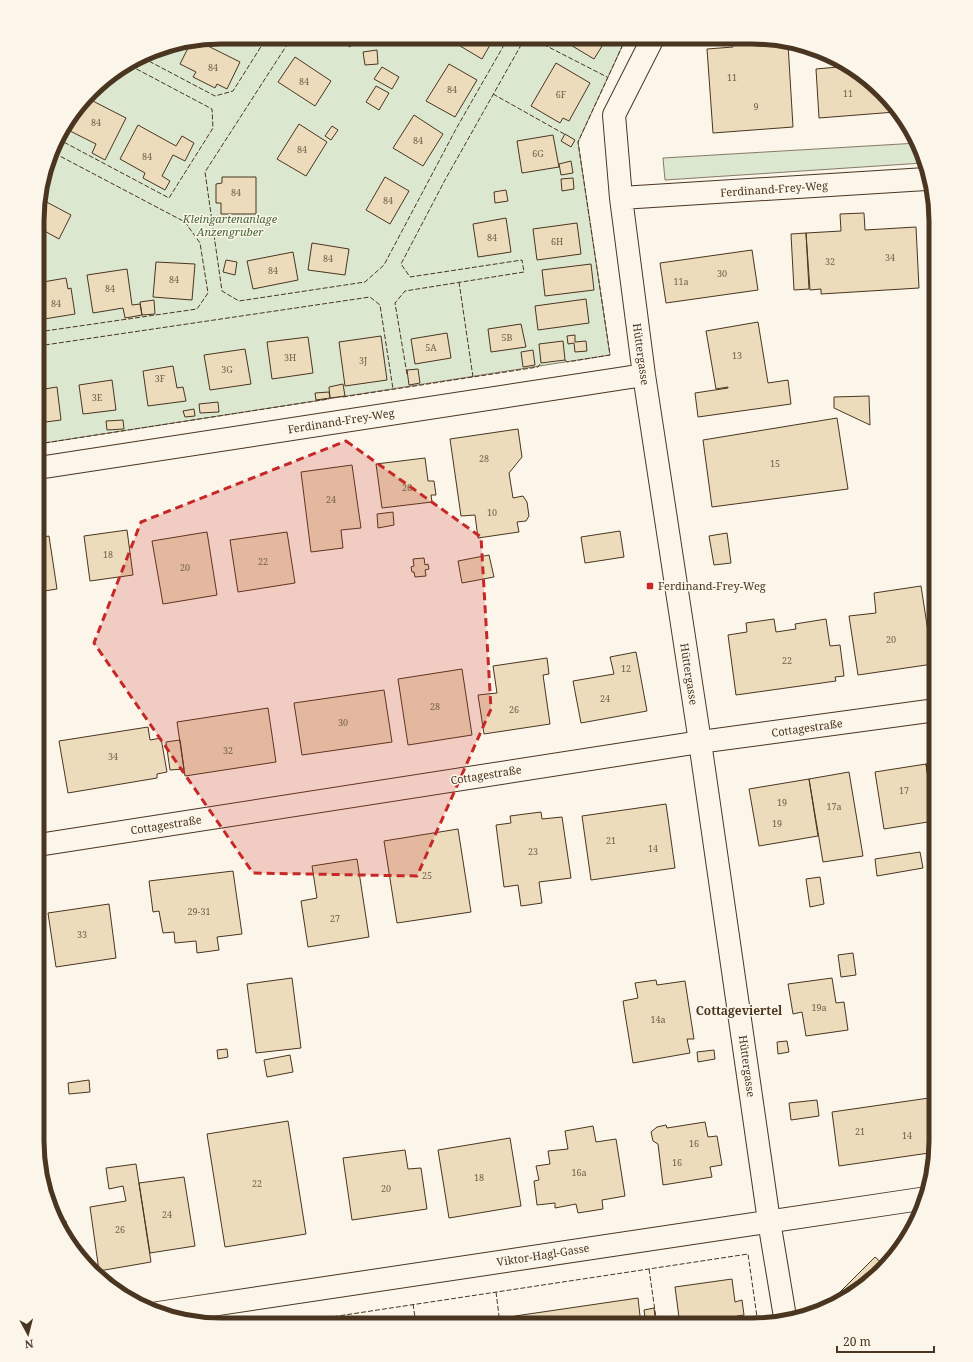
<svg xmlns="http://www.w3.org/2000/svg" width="973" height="1362" font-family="'Noto Serif',serif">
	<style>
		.green { fill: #dce7d0; stroke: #887966 }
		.building { fill: #ecdcbc; stroke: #4a3520 }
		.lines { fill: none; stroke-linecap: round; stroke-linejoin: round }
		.minor-casing { stroke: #4a3520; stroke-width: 24 }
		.minor { stroke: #fbf6e9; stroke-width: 22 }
		.fence { stroke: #4a3520; stroke-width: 1; stroke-dasharray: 5 2; stroke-linecap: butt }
		.marked { fill: #c62828; fill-opacity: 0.2; stroke: #c62828; stroke-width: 3; stroke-dasharray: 8 5; stroke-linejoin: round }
		.poi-dot { fill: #c62828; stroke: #fbf6e9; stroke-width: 1.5 }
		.labels { text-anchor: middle; stroke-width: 3; stroke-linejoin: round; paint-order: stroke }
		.number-label { font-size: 9px; fill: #725f47 }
		.street-label { font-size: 11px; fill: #4a3520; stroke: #fbf6e9 }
		.park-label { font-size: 11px; font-style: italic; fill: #436837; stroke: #fbf6e9 }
		.poi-label { font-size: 11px; fill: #4a3520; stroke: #fbf6e9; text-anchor: start }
		.neighbourhood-label { font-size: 12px; font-weight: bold; fill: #4a3520; stroke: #fbf6e9 }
		.rim { fill: none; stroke: #4a3520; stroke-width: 5 }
	</style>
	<rect width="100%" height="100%" fill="#fbf6e9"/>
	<path class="green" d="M221,37L626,38L578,142L610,355L38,444L39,197L62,129L100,83L162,47Z
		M918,143L923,163L665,180L663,158Z"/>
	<path class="building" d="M334,37H356L350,47Z
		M458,38H494L482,59L455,43Z
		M559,38H607L594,59Z
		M732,38L756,39L757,46L788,44L793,127L713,133L707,49L733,47Z
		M198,41L240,62L227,89L217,84L215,88L193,77L196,72L180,64L191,42Z
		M377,50L378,64L365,65L363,52Z
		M295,57L331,81L315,106L278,82Z
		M556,63L590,83L569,121L563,118L560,123L531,106Z
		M449,64L477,80L455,117L426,101Z
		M849,66L864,75L895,112L819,118L816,69Z
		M382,67L399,77L392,89L374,79Z
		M376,86L389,93L379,110L366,102Z
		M87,98L126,118L105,160L92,153L96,144L66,129L72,116Z
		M414,115L443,134L423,166L393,148Z
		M299,124L327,142L306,176L277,159Z
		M138,125L176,146L182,136L194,143L185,161L173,155L162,176L170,181L165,190L143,178L145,173L120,159Z
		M332,126L338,130L331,140L325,136Z
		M565,134L575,140L571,147L561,141Z
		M553,135L559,167L522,173L517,141Z
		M571,161L573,173L561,175L559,164Z
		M222,177H256V214H221V203H216V184L222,183Z
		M385,177L409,191L390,224L366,210Z
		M573,178L574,189L562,191L561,179Z
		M506,190L508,201L495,203L494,192Z
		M39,198L71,215L59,239L39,228Z
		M864,213L865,230L916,227L919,288L821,294V289L810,290L806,233L841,231L840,214Z
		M506,218L511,252L478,257L473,224Z
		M577,223L581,254L537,260L533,229Z
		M806,233L809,289L794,290L791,234Z
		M312,243L349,249L345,275L308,270Z
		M752,250L758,290L666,303L660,263Z
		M293,252L298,280L253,289L247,261Z
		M226,260L237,262L235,275L223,272Z
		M156,262L195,264L192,300L153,297Z
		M591,264L594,290L545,296L542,270Z
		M127,269L132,305L140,304L142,315L125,318L123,308L93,313L87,275Z
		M66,278L68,289L71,288L75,314L38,320V293H44L43,282Z
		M586,299L589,323L538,330L535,306Z
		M154,300L155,314L142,315L140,302Z
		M758,322L768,383L788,380L791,404L698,417L695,393L728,388V387L716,389L706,331Z
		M521,324L526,347L491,352L488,329Z
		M447,333L451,358L415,364L411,339Z
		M575,335V342L586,341L587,351L575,352L574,343L568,344L567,336Z
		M381,336L387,380L345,386L339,342Z
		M308,337L313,373L272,379L267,342Z
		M563,341L565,360L541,363L539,344Z
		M245,349L251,384L210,390L204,355Z
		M533,350L535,365L523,367L521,352Z
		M173,366L177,388L183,387L186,401L148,406L143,371Z
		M418,369L420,383L409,385L407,370Z
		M112,380L116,410L83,414L79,385Z
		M343,384L345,396L330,398L329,387Z
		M57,387L61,420L38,423V390Z
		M329,392L330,398L316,400L315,393Z
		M869,396L870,425L834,408V397Z
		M218,402L219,412L200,413L199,404Z
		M194,409L195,416L185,417L183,411Z
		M837,418L848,489L712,507L703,440Z
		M123,420L124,429L107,430L106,421Z
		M518,429L522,457L509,473L513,498L523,496L527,502L529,516L526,521L517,522L519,532L478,538L475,515L461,516L450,439Z
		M425,458L428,481H434L436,495H431L432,502L382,508L376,464Z
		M352,465L361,528L341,530L343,548L311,552L301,472Z
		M393,512L394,525L378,528L377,514Z
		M127,530L133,575L90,581L84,536Z
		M620,531L624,557L585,563L581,537Z
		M207,532L217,595L163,604L152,541Z
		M287,532L295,583L238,592L230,540Z
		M727,533L731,563L714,565L709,536Z
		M49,536L57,589L38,592V538Z
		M489,555L494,577L462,583L458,561Z
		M424,558L425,565L428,564L429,569L425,570L426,576L415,577L414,572H412L411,567L414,566L413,559Z
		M921,586L933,664L858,675L849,616L876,613L874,593Z
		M774,619L776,632L796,629L795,624L826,619L830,646L840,645L844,676L835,677L836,681L736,695L728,635L747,632L746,623Z
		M636,652L647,711L581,723L573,681L614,674L610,657Z
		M547,658L549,674L543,675L550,724L484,734L478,695L497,693L493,666Z
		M462,669L472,735L408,745L398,679Z
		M384,690L392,742L302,755L294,703Z
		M268,708L276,762L185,776L177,722Z
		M148,727L150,740L161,738L167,772L157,774V778L68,793L59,741Z
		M180,740L184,769L170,770L166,742Z
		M936,762V810H933L926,764Z
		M926,764L934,821L884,829L875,772Z
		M849,772L863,856L823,862L809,779Z
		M809,779L818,836L759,846L749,789Z
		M666,804L675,868L591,880L582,816Z
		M541,812L542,819L562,817L571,878L539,882L542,903L521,906L518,885L504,887L496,825L511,823L510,816Z
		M458,829L471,912L397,923L384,841Z
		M920,852L923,868L877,876L875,859Z
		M357,859L369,937L308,947L301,901L317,898L312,866Z
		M233,871L242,934L217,937L219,950L197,953L196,941L175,943L174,932L163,933L159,911L153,912L149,881Z
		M820,877L824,904L810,907L806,879Z
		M109,904L116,958L56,967L48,913Z
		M853,953L856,975L841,977L838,955Z
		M37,967L41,988L37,989Z
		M292,978L301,1048L256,1053L247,984Z
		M832,978L836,1003L844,1002L848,1030L806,1036L802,1012L793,1014L788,984Z
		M656,980L657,985L685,981L694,1039H687L690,1053L633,1063L623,1001L638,998L635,983Z
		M787,1041L789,1052L778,1054L777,1042Z
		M227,1049L228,1057L218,1059L217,1050Z
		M714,1050L715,1059L698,1062L697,1052Z
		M290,1055L293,1072L267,1077L264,1060Z
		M89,1080L90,1092L69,1094L68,1083Z
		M936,1097V1152L839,1166L832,1112Z
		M817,1100L819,1116L791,1120L789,1103Z
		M288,1121L306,1234L225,1247L207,1134Z
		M705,1122L708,1137L717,1136L722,1165L710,1167L712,1177L663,1185L658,1144L653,1141L651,1132L657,1127L666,1125L667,1128Z
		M593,1126L596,1142L616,1139L625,1196L602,1200L603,1209L578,1213L576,1204L555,1208V1203L537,1205L534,1181L539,1180L536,1166L550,1164L548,1151L568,1149L565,1131Z
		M510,1138L521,1206L449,1218L438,1150Z
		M405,1150L408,1169L421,1168L427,1209L352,1220L343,1158Z
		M136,1164L151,1262L99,1271L90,1207L126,1201L123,1186L109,1189L106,1168Z
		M184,1177L195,1246L150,1253L139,1183Z
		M66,1221L68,1237L56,1222Z
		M875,1257L885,1266L873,1279L842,1300L837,1295Z
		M732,1279L735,1302L742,1300L744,1315L737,1316L738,1325H680L675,1287Z
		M638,1298L641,1325L516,1324L515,1316Z
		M654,1308L656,1325H646L644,1310Z
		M482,1320L483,1324H457Z"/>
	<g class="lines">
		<g class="minor-casing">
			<path id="minor" d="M653,38L614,115L621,198L644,375L700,742L769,1221L785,1317
				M621,198L926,179
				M38,468L644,375
				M38,845L700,742L936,710
				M158,1313L927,1198"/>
		</g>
		<use href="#minor" class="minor"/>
		<path class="fence" d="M292,37L205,172L222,291L239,301L365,282L384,265L456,129L508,38
			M531,38L607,77
			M143,58L215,96L233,91L267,37
			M493,94L566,135
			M58,139L169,198L213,128L212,109L129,65
			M459,282L473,377
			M38,332L197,309L208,293L200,243L185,222L54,153
			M38,346L370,297L380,305L393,389
			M565,360L567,362L610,355L578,142L626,38
			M407,374L395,303L405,291L524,272L522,260L410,277L401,264L445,180L525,38
			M343,397L538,367L541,363
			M38,444L329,399
			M649,1269L657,1325
			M496,1292L500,1324
			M413,1304L416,1324
			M333,1316L334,1324
			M285,1324L748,1254L758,1324"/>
	</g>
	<path class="marked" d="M346,441L481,537L491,709L417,876L253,873L94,643L141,522Z"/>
	<rect class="poi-dot" x="646" y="582" width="8" height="8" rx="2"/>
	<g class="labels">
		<g class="number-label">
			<text x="213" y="71">84</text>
			<text x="732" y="81">11</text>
			<text x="304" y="85">84</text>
			<text x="452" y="93">84</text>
			<text x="848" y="97">11</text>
			<text x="561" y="98">6F</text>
			<text x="756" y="110">9</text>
			<text x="96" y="126">84</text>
			<text x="418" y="144">84</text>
			<text x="302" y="153">84</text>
			<text x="538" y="157">6G</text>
			<text x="147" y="160">84</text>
			<text x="236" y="196">84</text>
			<text x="388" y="204">84</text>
			<text x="492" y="241">84</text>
			<text x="557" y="245">6H</text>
			<text x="890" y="261">34</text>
			<text x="328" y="262">84</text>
			<text x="830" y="265">32</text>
			<text x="273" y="274">84</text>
			<text x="722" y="277">30</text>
			<text x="174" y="283">84</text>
			<text x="681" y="285">11a</text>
			<text x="110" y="292">84</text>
			<text x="56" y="307">84</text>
			<text x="507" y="341">5B</text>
			<text x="431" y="351">5A</text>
			<text x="737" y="359">13</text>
			<text x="290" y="361">3H</text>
			<text x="363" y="364">3J</text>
			<text x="227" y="373">3G</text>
			<text x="160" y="382">3F</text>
			<text x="97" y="401">3E</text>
			<text x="484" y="462">28</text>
			<text x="775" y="467">15</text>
			<text x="407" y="491">26</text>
			<text x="331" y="503">24</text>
			<text x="492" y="516">10</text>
			<text x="108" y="558">18</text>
			<text x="263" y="565">22</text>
			<text x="185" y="571">20</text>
			<text x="891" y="643">20</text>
			<text x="787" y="664">22</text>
			<text x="626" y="672">12</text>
			<text x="605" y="702">24</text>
			<text x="435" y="710">28</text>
			<text x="514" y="713">26</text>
			<text x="343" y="726">30</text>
			<text x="228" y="754">32</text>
			<text x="113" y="760">34</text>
			<text x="904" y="794">17</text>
			<text x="782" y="806">19</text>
			<text x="834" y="810">17a</text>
			<text x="777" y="827">19</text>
			<text x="611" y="844">21</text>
			<text x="653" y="852">14</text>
			<text x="533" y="855">23</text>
			<text x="427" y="879">25</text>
			<text x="199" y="915">29-31</text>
			<text x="335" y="922">27</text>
			<text x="82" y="938">33</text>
			<text x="819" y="1011">19a</text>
			<text x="658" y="1023">14a</text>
			<text x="860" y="1135">21</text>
			<text x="907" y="1139">14</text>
			<text x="694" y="1147">16</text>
			<text x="677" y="1166">16</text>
			<text x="579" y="1176">16a</text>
			<text x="479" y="1181">18</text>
			<text x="257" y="1187">22</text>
			<text x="386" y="1192">20</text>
			<text x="167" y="1218">24</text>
			<text x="120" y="1233">26</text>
		</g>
		<g class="street-label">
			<text transform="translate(774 189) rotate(-4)" y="4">Ferdinand-Frey-Weg</text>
			<text transform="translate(641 354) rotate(82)" y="4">Hüttergasse</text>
			<text transform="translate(341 421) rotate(-9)" y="4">Ferdinand-Frey-Weg</text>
			<text transform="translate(689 674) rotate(81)" y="4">Hüttergasse</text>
			<text transform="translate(807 728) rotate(-8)" y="4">Cottagestraße</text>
			<text transform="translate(486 775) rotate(-9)" y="4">Cottagestraße</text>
			<text transform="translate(166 825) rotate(-9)" y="4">Cottagestraße</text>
			<text transform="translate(747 1066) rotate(82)" y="4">Hüttergasse</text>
			<text transform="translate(543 1255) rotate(-9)" y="4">Viktor-Hagl-Gasse</text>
		</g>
		<g class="park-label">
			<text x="230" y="223">Kleingartenanlage<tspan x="230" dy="13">Anzengruber</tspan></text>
		</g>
		<g class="poi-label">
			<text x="658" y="590">Ferdinand-Frey-Weg</text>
		</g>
		<g class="neighbourhood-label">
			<text x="739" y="1015">Cottageviertel</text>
		</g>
	</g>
	<path d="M0 0H973V1362H0ZM221 44H752A177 177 0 0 1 929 221V1141A177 177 0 0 1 752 1318H221A177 177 0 0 1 44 1141V221A177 177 0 0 1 221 44Z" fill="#fbf6e9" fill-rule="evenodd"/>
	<path class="rim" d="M221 44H752A177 177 0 0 1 929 221V1141A177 177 0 0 1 752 1318H221A177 177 0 0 1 44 1141V221A177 177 0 0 1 221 44Z"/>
	<g transform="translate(28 1334) rotate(173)" stroke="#fbf6e9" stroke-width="3" paint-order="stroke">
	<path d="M0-3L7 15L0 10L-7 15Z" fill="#4a3520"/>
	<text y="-6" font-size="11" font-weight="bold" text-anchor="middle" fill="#4a3520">N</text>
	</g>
	<path d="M837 1346v6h97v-6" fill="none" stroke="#4a3520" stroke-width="2"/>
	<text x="843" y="1346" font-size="12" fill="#4a3520" stroke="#fbf6e9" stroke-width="3" paint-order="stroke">20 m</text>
</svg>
